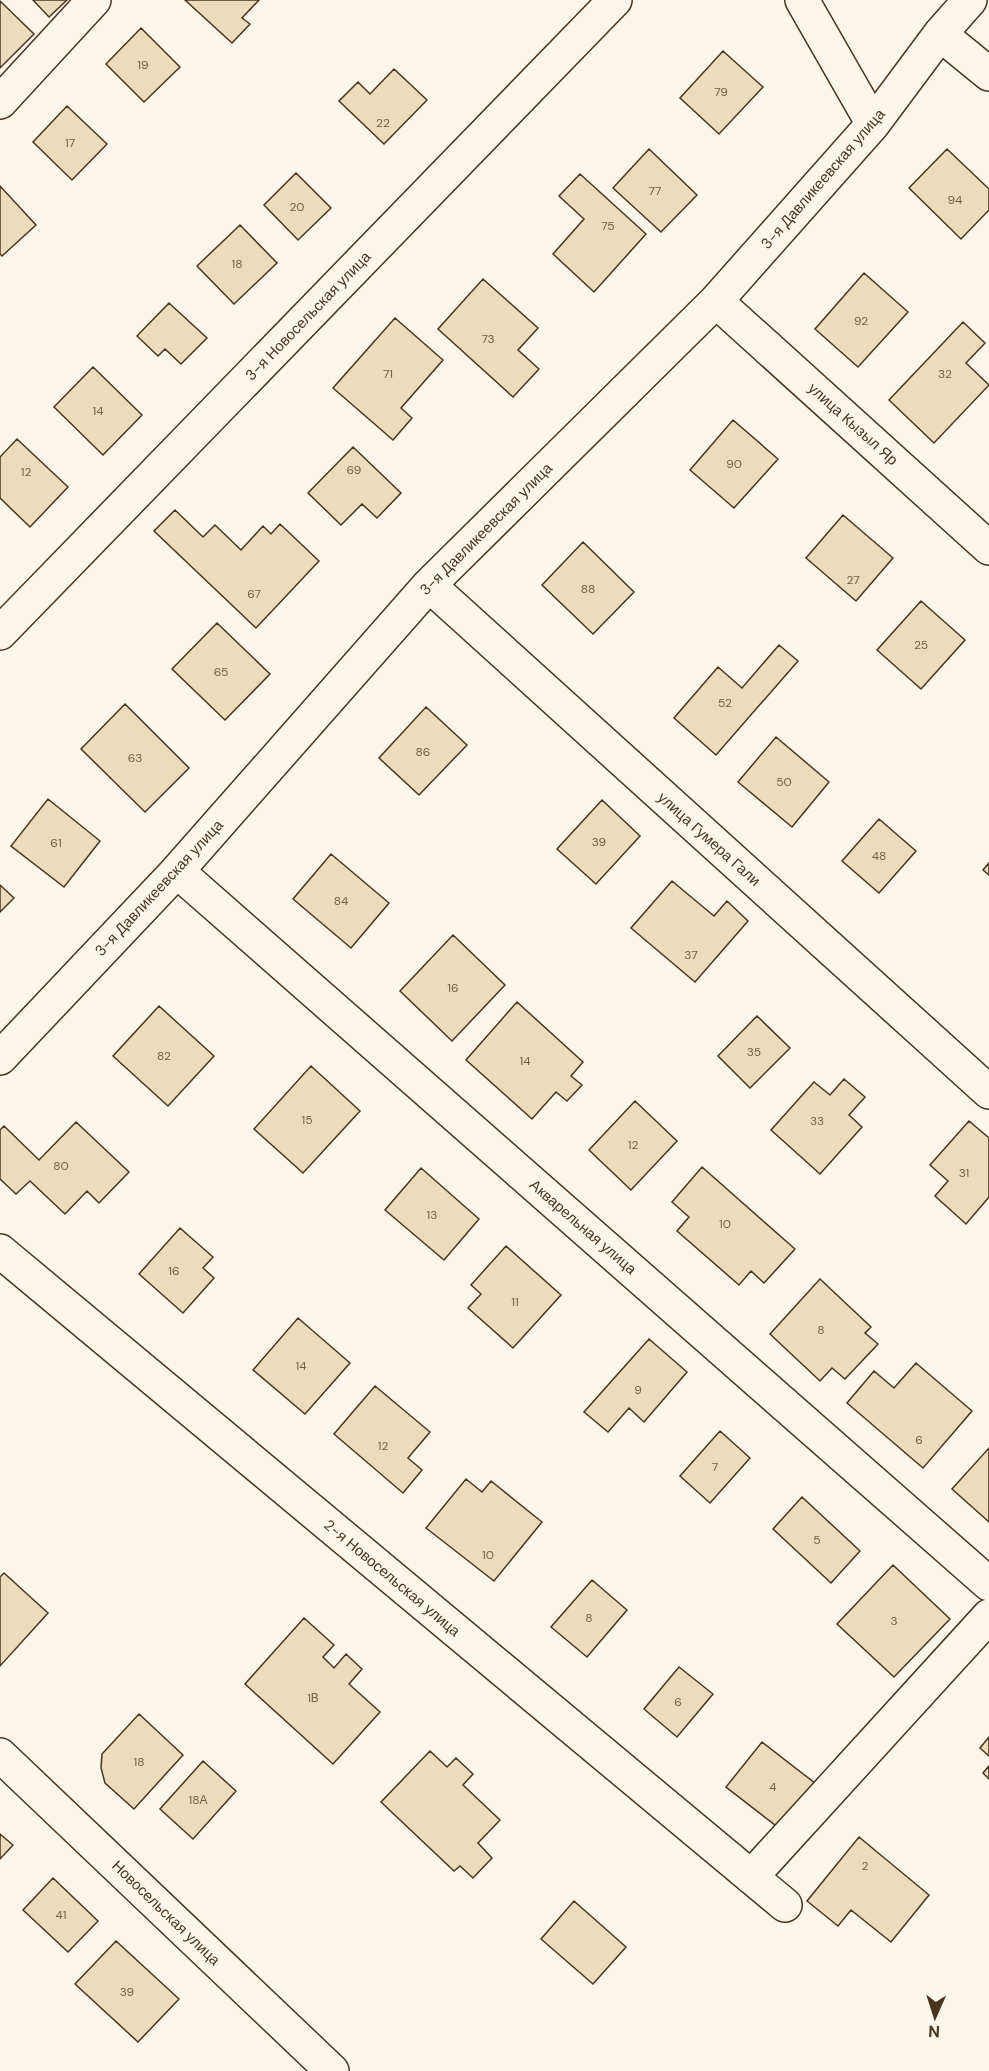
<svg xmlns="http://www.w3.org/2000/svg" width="989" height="2071" font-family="'DM Sans',sans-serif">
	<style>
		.building { fill: #ecdcbc; stroke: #4a3520; stroke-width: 1.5 }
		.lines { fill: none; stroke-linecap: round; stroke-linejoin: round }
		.minor-casing { stroke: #4a3520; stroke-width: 36 }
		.minor { stroke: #fbf6e9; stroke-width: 33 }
		.labels { text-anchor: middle; stroke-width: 4.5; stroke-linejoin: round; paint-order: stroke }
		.number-label { font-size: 12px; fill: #725f47 }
		.street-label { font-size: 15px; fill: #4a3520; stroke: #fbf6e9 }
	</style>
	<rect width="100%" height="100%" fill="#fbf6e9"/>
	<path class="building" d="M33,0H67L49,17Z
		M185,0H259L242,18L250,24L232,43Z
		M0,1L34,34L0,68Z
		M141,28L180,67L144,102L106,64Z
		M723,51L763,87L719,134L680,98Z
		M394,69L427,100L384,144L339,101L358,82L370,94Z
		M67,106L107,144L72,180L33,142Z
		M649,149L697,195L661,232L613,188Z
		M947,149L989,189V210L961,239L909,188Z
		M296,173L331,208L298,240L264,205Z
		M580,174L646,234L594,292L553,254L584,219L559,196Z
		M0,186L36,225L2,256L0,254Z
		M240,225L277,263L234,304L197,266Z
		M864,273L908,312L858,367L815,329Z
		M483,279L538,328L518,350L539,369L513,397L438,329Z
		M169,303L207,338L181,364L165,349L158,356L137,336Z
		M395,318L443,360L401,408L412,418L393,440L333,388Z
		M963,322L985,343L966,363L989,385L934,443L889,400Z
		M93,367L142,415L103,455L54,407Z
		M733,420L778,459L734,508L690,470Z
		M17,439L68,487L30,527L0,498V457Z
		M353,447L401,493L377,518L362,504L341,525L308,493Z
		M175,510L203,537L215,525L241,550L263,526L271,534L280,524L319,561L256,628L154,531Z
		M843,515L893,558L856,601L806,558Z
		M583,542L634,592L593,634L542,585Z
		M921,601L965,640L921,689L877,650Z
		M217,623L270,674L225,720L172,669Z
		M779,645L798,661L716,755L674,718L718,667L742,688Z
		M125,704L189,768L145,812L81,749Z
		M426,707L467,745L419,795L379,758Z
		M776,737L829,782L792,827L738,782Z
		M48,799L100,841L64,887L11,846Z
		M602,800L640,836L596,884L557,849Z
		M879,819L916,851L879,893L842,861Z
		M331,854L389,903L351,948L293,899Z
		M989,863V875L983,870Z
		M672,881L714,916L727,901L748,921L695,982L631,928Z
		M0,885L14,898L0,912Z
		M453,935L505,985L452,1041L400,991Z
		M517,1002L583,1062L571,1076L582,1085L567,1101L556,1092L532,1119L466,1060Z
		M159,1006L214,1056L168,1106L113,1056Z
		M757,1016L790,1048L750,1088L718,1056Z
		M311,1066L360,1111L303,1173L254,1129Z
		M844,1079L865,1097L849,1115L862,1127L820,1174L771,1130L814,1082L830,1095Z
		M635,1101L677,1141L631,1190L589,1150Z
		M969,1121L989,1138V1197L966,1224L935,1196L948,1181L930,1165Z
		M76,1122L129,1172L99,1203L87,1191L65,1214L30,1181L16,1194L0,1179V1130L4,1126L39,1160Z
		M702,1167L795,1249L764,1283L751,1271L739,1285L677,1231L689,1217L672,1202Z
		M421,1168L479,1219L444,1260L385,1210Z
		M180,1228L213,1257L203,1268L214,1278L183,1313L139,1274Z
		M506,1246L561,1295L513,1348L468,1308L481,1294L471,1285Z
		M820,1279L871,1327L865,1333L878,1344L845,1379L832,1368L820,1381L770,1334Z
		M298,1318L350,1363L305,1414L253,1370Z
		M649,1339L687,1372L644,1422L629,1408L608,1432L584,1412Z
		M916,1363L972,1411L923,1468L847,1403L874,1371L894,1388Z
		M375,1386L430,1432L408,1458L422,1470L403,1493L334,1434Z
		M720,1431L750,1458L710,1503L680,1476Z
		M989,1448V1522L952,1489Z
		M466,1479L482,1492L491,1481L542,1522L494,1581L426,1528Z
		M802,1497L860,1551L831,1583L773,1529Z
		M893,1565L950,1619L894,1677L837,1624Z
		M4,1573L48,1613L0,1666V1577Z
		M592,1580L627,1610L587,1657L551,1627Z
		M304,1618L334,1645L323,1657L334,1668L346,1654L362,1669L349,1684L380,1712L333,1764L245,1684Z
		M679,1667L713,1694L677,1737L644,1709Z
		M139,1714L183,1755L134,1809L105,1783L101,1768L102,1754Z
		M989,1737V1756L980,1748Z
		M762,1742L820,1787L784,1832L726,1787Z
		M430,1751L447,1767L456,1758L473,1774L463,1785L500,1820L478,1843L492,1858L473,1878L460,1866L454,1871L381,1802Z
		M203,1761L236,1791L193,1839L160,1809Z
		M989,1766V1779L983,1773Z
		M0,1834L13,1845L0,1859Z
		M859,1837L929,1895L891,1942L851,1910L838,1926L807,1901Z
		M53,1878L98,1921L68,1952L23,1910Z
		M574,1901L626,1947L593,1984L541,1939Z
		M116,1941L179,1999L138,2042L75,1984Z"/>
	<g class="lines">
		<g class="minor-casing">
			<path id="minor" d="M802,0L873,124
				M940,34L989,74
				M0,102L94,0
				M716,301L989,548
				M429,585L989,1092
				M0,633L615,0
				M177,871L989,1584
				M0,1058L177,871L429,585L716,301L873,124L940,34L970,0
				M0,1251L785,1905
				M0,1755L332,2071
				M751,1877L989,1616"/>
		</g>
		<use href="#minor" class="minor"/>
	</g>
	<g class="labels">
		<g class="number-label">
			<text x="143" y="69">19</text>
			<text x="721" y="96">79</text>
			<text x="383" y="127">22</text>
			<text x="70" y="147">17</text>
			<text x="655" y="195">77</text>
			<text x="955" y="204">94</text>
			<text x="297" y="211">20</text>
			<text x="608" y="230">75</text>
			<text x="237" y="268">18</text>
			<text x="861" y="325">92</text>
			<text x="488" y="343">73</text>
			<text x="388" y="378">71</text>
			<text x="945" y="378">32</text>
			<text x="98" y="415">14</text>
			<text x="734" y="468">90</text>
			<text x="354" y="474">69</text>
			<text x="26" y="476">12</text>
			<text x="853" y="584">27</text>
			<text x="588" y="593">88</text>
			<text x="254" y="598">67</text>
			<text x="921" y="649">25</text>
			<text x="221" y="676">65</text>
			<text x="725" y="707">52</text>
			<text x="423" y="756">86</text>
			<text x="135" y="762">63</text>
			<text x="784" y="786">50</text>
			<text x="599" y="846">39</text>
			<text x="56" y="847">61</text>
			<text x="879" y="860">48</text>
			<text x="341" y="905">84</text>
			<text x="691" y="959">37</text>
			<text x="453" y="992">16</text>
			<text x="754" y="1056">35</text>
			<text x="164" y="1060">82</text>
			<text x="525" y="1065">14</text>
			<text x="307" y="1124">15</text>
			<text x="817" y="1125">33</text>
			<text x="633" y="1149">12</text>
			<text x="61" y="1170">80</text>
			<text x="964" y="1177">31</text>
			<text x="432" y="1219">13</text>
			<text x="725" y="1228">10</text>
			<text x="174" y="1275">16</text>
			<text x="515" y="1306">11</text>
			<text x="821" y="1334">8</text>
			<text x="301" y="1370">14</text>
			<text x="638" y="1394">9</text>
			<text x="919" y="1444">6</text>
			<text x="383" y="1450">12</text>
			<text x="715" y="1471">7</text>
			<text x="817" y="1544">5</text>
			<text x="488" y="1559">10</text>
			<text x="589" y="1622">8</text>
			<text x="894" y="1625">3</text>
			<text x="313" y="1702">1В</text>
			<text x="678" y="1706">6</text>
			<text x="139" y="1766">18</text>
			<text x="773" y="1791">4</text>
			<text x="198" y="1804">18А</text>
			<text x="865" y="1870">2</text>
			<text x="61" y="1919">41</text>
			<text x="127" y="1996">39</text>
		</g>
		<g class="street-label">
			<text transform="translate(823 179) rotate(-49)" y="5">3-я Давликеевская улица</text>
			<text transform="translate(308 316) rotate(-46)" y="5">3-я Новосельская улица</text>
			<text transform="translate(853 424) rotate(42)" y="5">улица Кызыл Яр</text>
			<text transform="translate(486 529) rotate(-45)" y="5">3-я Давликеевская улица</text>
			<text transform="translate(709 839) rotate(42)" y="5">улица Гумера Гали</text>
			<text transform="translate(159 888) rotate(-47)" y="5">3-я Давликеевская улица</text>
			<text transform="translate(583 1227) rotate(41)" y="5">Акварельная улица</text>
			<text transform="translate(392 1578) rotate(40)" y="5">2-я Новосельская улица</text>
			<text transform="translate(166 1913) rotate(44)" y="5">Новосельская улица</text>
		</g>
	</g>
	<g transform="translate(935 2017) rotate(183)" stroke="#fbf6e9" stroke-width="4.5" paint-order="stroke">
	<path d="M0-4.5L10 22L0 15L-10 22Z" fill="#4a3520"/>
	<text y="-9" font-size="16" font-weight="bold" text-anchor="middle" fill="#4a3520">N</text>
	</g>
</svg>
